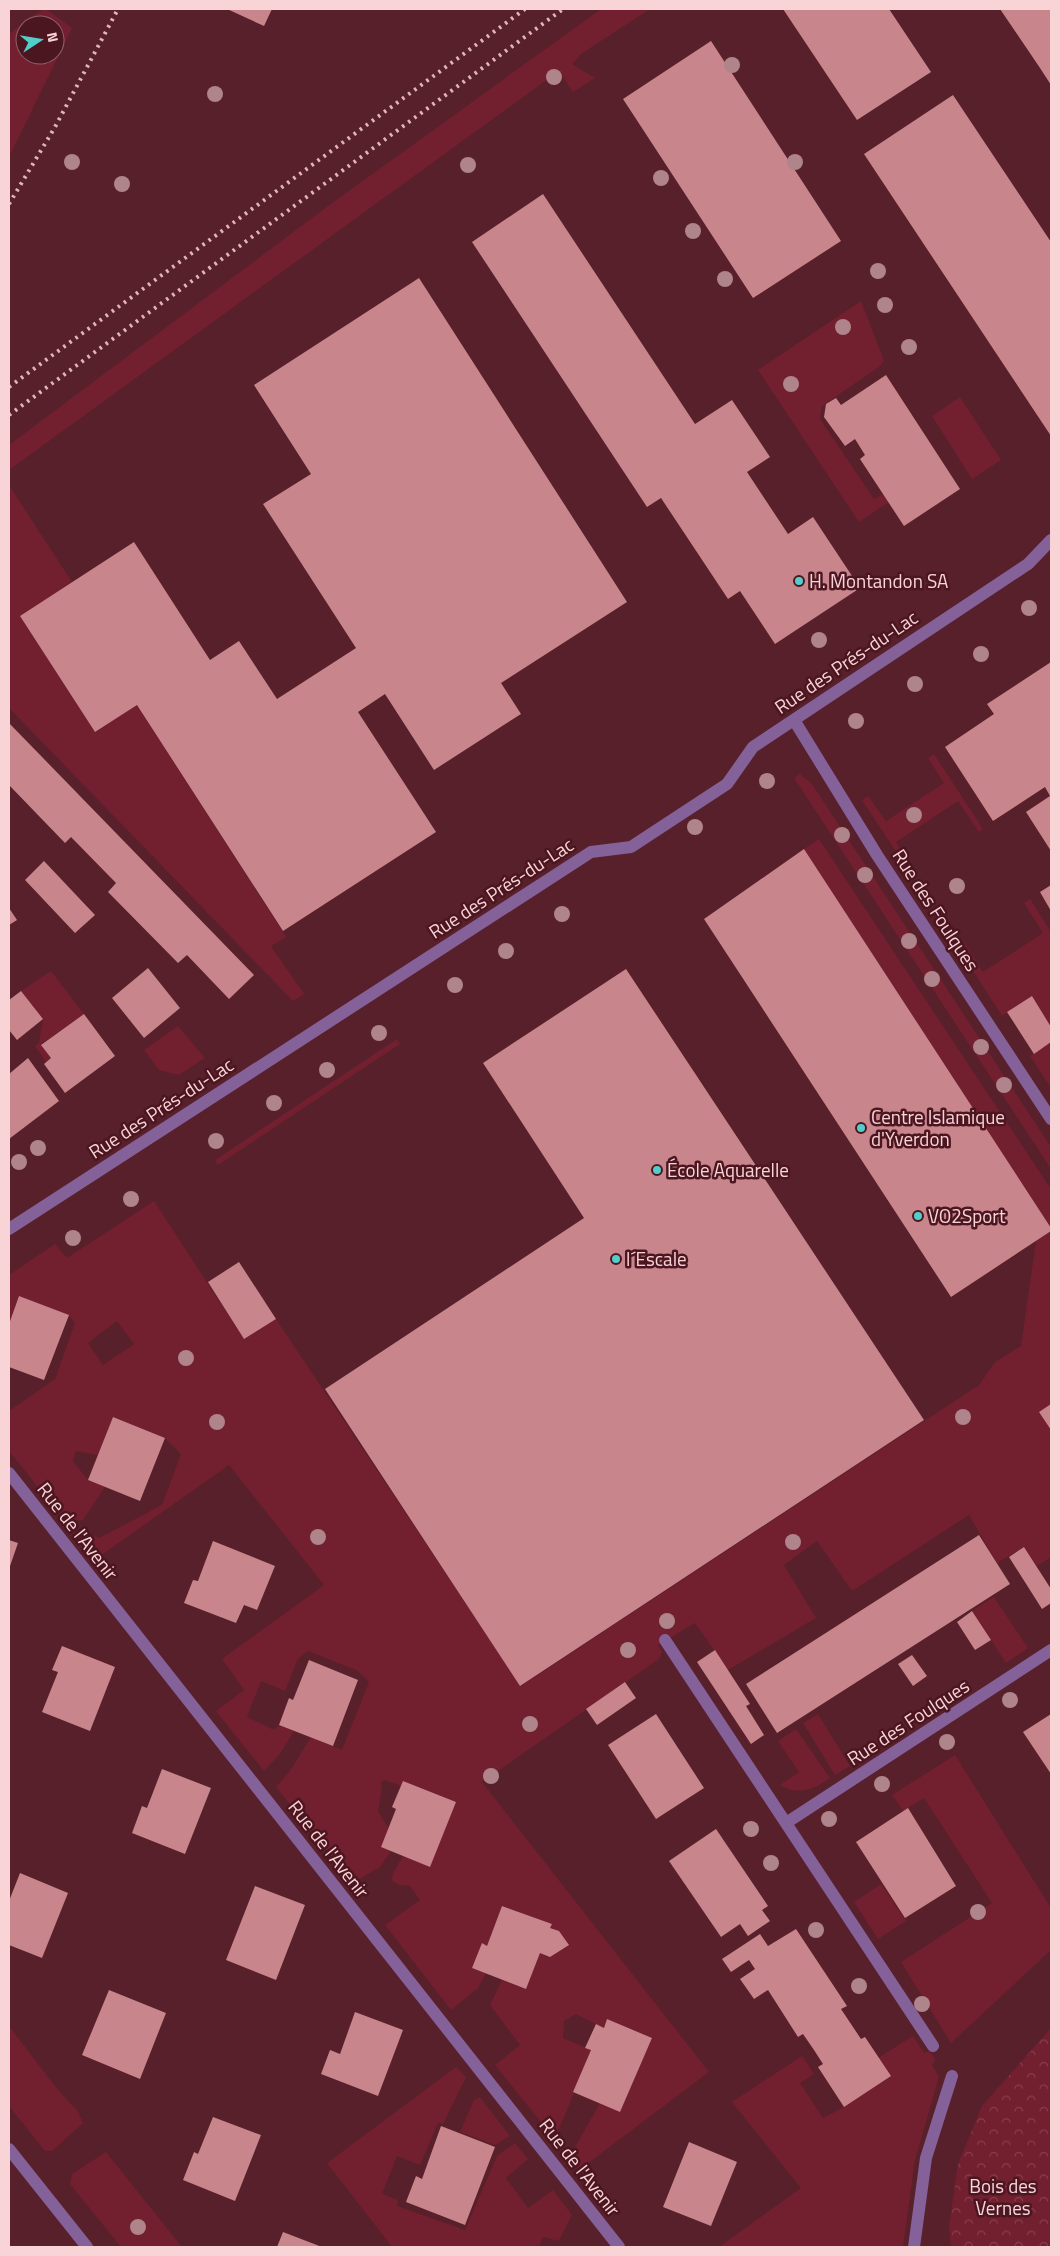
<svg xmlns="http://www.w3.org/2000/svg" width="1060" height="2256" font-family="'Titillium Web',sans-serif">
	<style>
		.green { fill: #721f30; fill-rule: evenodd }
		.forest { fill: url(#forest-crowns) }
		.building { fill: #c8858c }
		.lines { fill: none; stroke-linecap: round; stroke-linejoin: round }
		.minor { stroke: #856199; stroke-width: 12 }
		.rail { stroke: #dfb7bb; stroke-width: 4; stroke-dasharray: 2.5 5; stroke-linecap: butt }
		.tree { fill: #af848a }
		.poi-dot { fill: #53cdca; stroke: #4c1620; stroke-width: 2 }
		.labels { text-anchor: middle; stroke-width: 5; stroke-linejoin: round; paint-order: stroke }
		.poi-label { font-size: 19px; fill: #f9d4d7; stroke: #4c1620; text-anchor: start }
		.street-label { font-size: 19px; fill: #f9d4d7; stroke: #4c1620 }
		.park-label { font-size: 19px; fill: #f6d6d8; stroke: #4c1620 }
	</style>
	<defs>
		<pattern id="forest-crowns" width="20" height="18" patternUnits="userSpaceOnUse" patternTransform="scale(1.25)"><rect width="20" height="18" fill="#721f30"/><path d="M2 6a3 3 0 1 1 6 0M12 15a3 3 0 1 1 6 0" fill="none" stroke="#873f4d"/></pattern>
	</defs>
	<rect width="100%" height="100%" fill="#58202a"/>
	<path class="green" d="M43,9H46L72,28L9,157V34ZM25,25H55V55H25Z
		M601,9H650L581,54L572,64L595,78L573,92L559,71L9,470V445L328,206Z
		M861,301L884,361L879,367L822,406L820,419L874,499L884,494L889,502L859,522L758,370Z
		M960,397L1001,460L972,479L932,416Z
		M9,485L72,582L20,616L95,732L137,705L286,937L271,946L304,994L293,1001L9,708Z
		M934,754L983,829L979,832L958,801L896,842L915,873L912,876L862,800L868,796L886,821L944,783L928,758Z
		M800,774L812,784L1051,1147V1169L794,778Z
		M819,839L1051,1189V1228L804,849Z
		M1030,899L1051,932V1027L1032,996L1002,1016L957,946L964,942L983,972L1043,933L1024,903Z
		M51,971L84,1014L41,1044L51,1058L46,1062L35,1046L39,1043L43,1019L21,991Z
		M178,1026L205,1058L179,1075L159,1070L144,1050Z
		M397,1039L400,1044L218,1165L215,1160Z
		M1051,1042V1083L1049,1085L1030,1056Z
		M154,1201L244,1339L276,1319L521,1686L979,1385L995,1362L1021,1346L1036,1241L1051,1231V1404L1039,1412L1051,1430V1557L1037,1566L1024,1547L997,1563L969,1515L852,1591L817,1541L784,1565L816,1618L728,1670L695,1623L658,1645L662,1652L659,1659L482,1782L709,2072L579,2170L573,2162V2151L600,2103L620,2111L652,2038L607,2019L604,2028L576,2014L564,2021L563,2038L591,2050C579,2078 570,2106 557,2132L548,2131L495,2065L520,2045L490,2005L502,1980L526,1989L540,1953L559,1931L550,1928L551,1924L502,1906L487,1946L483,1944L472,1968L486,1973L478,1988L451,2010L385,1925L420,1900L410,1886L399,1885L391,1880C402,1848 432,1826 455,1802L403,1781L401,1786L385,1780L381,1782L382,1788L378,1811L389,1829L381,1847L391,1851L380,1867L353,1883L276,1787L290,1771L311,1737L342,1750L369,1682L358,1671L308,1651L298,1659L285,1691L261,1681L247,1717L274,1730L279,1725L294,1731L280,1754L264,1771L216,1711L244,1690L222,1659L324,1585L229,1465L96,1559L83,1544L90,1534L99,1538L162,1505L181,1454L165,1438L113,1417L98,1455L76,1451L73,1461L88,1480L105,1487L83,1520H64L9,1451V1411L55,1379L75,1323L68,1315L19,1296L9,1324V1275L55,1244L67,1258ZM117,1321L134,1344L103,1365L88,1343Z
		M994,1597L1028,1648L1006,1663L972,1611Z
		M818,1714L850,1766L835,1775L803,1723Z
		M796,1729L830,1778C813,1790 799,1796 780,1785L799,1772L778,1741Z
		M955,1755L1051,1908V1950L951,2043L901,1962L992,1903L924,1798L903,1811L892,1795Z
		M881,1884L906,1921L878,1939L854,1902Z
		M9,2026L58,2090L77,2110L83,2123L52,2151H45L9,2106Z
		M913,2036L924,2053L930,2051L935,2059L932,2065L939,2077L915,2160L903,2247H719L801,2188L732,2102L802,2056L814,2074L800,2083L823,2118L844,2107L878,2058Z
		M456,2067L466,2077L443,2124L438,2123L420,2165L397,2156L382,2194L398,2200L397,2206L465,2230L497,2156L515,2143L528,2159L506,2178L528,2208L553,2190L572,2215L559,2241L543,2237L539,2247H392L327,2163Z
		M480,2097L510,2136L495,2145L460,2132L474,2100Z
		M106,2152L182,2247H121L70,2184L72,2174Z"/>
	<path class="forest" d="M1051,2028V2247H951L949,2227L958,2164L982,2106Z"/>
	<path class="building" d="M227,9H272L264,26Z
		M783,9H889L931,72L857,120Z
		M1000,9H1051V85L1040,68Z
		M711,41L841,241L753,298L623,99Z
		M953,95L1051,242V436L864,154Z
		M543,194L695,424L732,400L770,457L747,472L788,534L813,517L860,588L775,644L740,591L728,599L661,498L647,507L472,242Z
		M419,278L627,602L501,683L521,714L434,770L385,694L358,712L436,832L283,931L137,705L95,732L20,616L134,542L210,660L239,641L277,699L356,648L263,504L311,474L254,385Z
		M886,375L960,489L904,526L860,459L865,455L855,439L845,446L824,417L826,404L836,398L841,405Z
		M1051,662V851L1026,812L1050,796L1045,787L993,821L945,747L994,714L987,704Z
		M9,723L254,975L229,999L187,955L178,963L108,892L116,883L71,837L65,843L9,785Z
		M804,849L1051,1228V1231L951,1297L704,919Z
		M44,861L95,915L75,933L25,880Z
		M1051,885V911L1040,892Z
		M9,908L17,920L9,925Z
		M148,968L180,1008L144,1038L112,998Z
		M626,969L924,1420L520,1686L325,1389L584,1218L483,1063Z
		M21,991L43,1019L17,1040L9,1030V1000Z
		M1032,996L1051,1027V1042L1034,1054L1007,1012Z
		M84,1014L115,1056L65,1093L44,1064L51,1058L41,1045Z
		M28,1058L59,1101L9,1139V1074Z
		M239,1262L276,1319L244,1339L208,1282Z
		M19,1296L69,1315L44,1380L9,1367V1324Z
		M1051,1404V1430L1039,1412Z
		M113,1417L165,1438L140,1501L88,1480Z
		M979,1535L1010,1584L777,1733L746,1684Z
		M9,1540L18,1543L9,1569Z
		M213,1541L275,1566L257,1610L244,1605L236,1623L184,1603L193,1580L198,1581Z
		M1024,1547L1051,1589V1603L1042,1609L1009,1557Z
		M972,1611L991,1640L975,1650L957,1622Z
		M62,1646L115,1667L90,1731L42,1712L58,1672L52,1670Z
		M715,1650L750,1704L746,1706L764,1735L751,1744L697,1662Z
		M912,1655L927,1676L913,1686L898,1664Z
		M309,1660L358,1680L333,1746L279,1725L289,1698L293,1700Z
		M625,1682L636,1698L597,1725L586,1709Z
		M656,1714L704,1788L656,1819L608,1745Z
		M1051,1714V1774L1023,1732Z
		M162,1769L211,1788L185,1854L132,1833L142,1806L147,1808Z
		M403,1781L456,1802L430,1867L381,1847L396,1809L392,1807Z
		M908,1808L956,1886L905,1918L856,1842Z
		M716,1829L768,1906L762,1910L770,1921L748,1936L740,1924L721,1937L669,1861Z
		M20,1873L68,1893L42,1958L9,1945V1901Z
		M255,1886L305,1905L276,1980L226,1960Z
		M502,1906L552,1924L550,1928L559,1931L569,1945L550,1957L540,1953L526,1989L472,1968L482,1943L487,1946Z
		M796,1929L847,2006L841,2009L861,2039L865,2037L891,2076L844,2107L818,2067L823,2064L814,2050L803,2034L798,2037L768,1990L754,1999L740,1979L755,1969L749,1960L731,1972L722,1959L760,1934L768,1946Z
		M109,1990L166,2013L140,2079L82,2055Z
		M355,2012L403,2030L378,2096L321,2074L330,2050L340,2054Z
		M607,2019L652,2038L620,2112L573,2092L591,2050L585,2048L596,2024L604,2028Z
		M213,2117L261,2135L235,2201L183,2180L194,2152L198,2154Z
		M441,2126L495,2147L465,2225L406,2202L416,2176L422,2179Z
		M689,2142L737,2162L711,2226L663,2207Z
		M283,2232L322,2247H277Z"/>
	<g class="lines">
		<path class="minor" d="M794,720L877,855L1051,1119
			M9,1229L591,852L631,847L727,784L753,747L1028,564L1051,540
			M9,1473L619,2247
			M665,1640L933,2046
			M786,1823L1051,1650
			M9,2149L87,2247
			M914,2247L926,2158L952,2076"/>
		<path class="rail" d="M9,204L55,127L118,9
			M9,387L525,9
			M9,415L563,9"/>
	</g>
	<g class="tree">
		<circle cx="732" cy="65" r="8"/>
		<circle cx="554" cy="77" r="8"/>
		<circle cx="215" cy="94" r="8"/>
		<circle cx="72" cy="162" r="8"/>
		<circle cx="795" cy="162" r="8"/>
		<circle cx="468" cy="165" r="8"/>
		<circle cx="661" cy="178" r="8"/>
		<circle cx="122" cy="184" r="8"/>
		<circle cx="693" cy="231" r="8"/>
		<circle cx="878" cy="271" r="8"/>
		<circle cx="725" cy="279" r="8"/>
		<circle cx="885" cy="305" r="8"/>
		<circle cx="843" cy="327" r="8"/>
		<circle cx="909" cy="347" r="8"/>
		<circle cx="791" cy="384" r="8"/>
		<circle cx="1029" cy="608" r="8"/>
		<circle cx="819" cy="640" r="8"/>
		<circle cx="981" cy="654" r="8"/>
		<circle cx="915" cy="684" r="8"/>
		<circle cx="856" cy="721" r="8"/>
		<circle cx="767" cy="781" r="8"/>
		<circle cx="914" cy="815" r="8"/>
		<circle cx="695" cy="827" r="8"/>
		<circle cx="842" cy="835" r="8"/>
		<circle cx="865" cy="875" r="8"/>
		<circle cx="957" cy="886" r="8"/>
		<circle cx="562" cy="914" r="8"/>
		<circle cx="909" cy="941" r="8"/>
		<circle cx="506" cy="951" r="8"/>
		<circle cx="932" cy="979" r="8"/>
		<circle cx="455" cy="985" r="8"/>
		<circle cx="379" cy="1033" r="8"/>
		<circle cx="981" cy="1047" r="8"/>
		<circle cx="327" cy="1070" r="8"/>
		<circle cx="1004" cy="1085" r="8"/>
		<circle cx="274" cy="1103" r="8"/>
		<circle cx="216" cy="1141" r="8"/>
		<circle cx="38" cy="1148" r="8"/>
		<circle cx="19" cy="1162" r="8"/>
		<circle cx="131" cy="1199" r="8"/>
		<circle cx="73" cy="1238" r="8"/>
		<circle cx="186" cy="1358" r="8"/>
		<circle cx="963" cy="1417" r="8"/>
		<circle cx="217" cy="1422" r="8"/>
		<circle cx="318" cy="1537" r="8"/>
		<circle cx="793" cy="1542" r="8"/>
		<circle cx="667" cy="1621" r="8"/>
		<circle cx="628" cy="1650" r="8"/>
		<circle cx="1010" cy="1700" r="8"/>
		<circle cx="530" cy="1724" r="8"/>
		<circle cx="947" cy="1742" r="8"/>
		<circle cx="491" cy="1776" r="8"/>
		<circle cx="882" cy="1784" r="8"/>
		<circle cx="829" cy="1819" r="8"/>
		<circle cx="751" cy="1829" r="8"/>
		<circle cx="771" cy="1863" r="8"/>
		<circle cx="978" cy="1912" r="8"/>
		<circle cx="816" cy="1930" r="8"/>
		<circle cx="859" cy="1986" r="8"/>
		<circle cx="922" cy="2004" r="8"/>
		<circle cx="138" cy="2227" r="8"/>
	</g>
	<g class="poi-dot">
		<circle cx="799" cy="581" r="5"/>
		<circle cx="861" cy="1128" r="5"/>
		<circle cx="657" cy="1170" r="5"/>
		<circle cx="918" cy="1216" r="5"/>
		<circle cx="616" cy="1259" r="5"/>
	</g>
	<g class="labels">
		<g class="poi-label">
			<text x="809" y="588">H. Montandon SA</text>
			<text x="871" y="1124">Centre Islamique<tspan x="871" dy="22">d'Yverdon</tspan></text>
			<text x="667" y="1177">École Aquarelle</text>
			<text x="928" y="1223">VO2Sport</text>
			<text x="626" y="1266">l´Escale</text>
		</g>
		<g class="street-label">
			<text transform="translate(846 662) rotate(-34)" y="7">Rue des Prés-du-Lac</text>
			<text transform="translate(501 888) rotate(-33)" y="7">Rue des Prés-du-Lac</text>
			<text transform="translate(936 910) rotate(57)" y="7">Rue des Foulques</text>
			<text transform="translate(161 1108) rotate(-33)" y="7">Rue des Prés-du-Lac</text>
			<text transform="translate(78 1531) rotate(52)" y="7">Rue de l'Avenir</text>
			<text transform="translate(908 1722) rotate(-33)" y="7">Rue des Foulques</text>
			<text transform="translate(329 1849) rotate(52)" y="7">Rue de l'Avenir</text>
			<text transform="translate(580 2167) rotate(52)" y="7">Rue de l'Avenir</text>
		</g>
		<g class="park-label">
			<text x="1003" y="2193">Bois des<tspan x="1003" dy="22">Vernes</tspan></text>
		</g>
	</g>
	<rect width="1060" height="2256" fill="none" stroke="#f9d4d7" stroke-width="20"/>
	<g transform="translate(40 40) rotate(78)"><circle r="24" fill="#4c1620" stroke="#916269"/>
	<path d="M0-4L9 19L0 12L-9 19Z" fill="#53cdca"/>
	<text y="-8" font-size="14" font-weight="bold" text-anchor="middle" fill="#f9d4d7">N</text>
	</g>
</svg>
